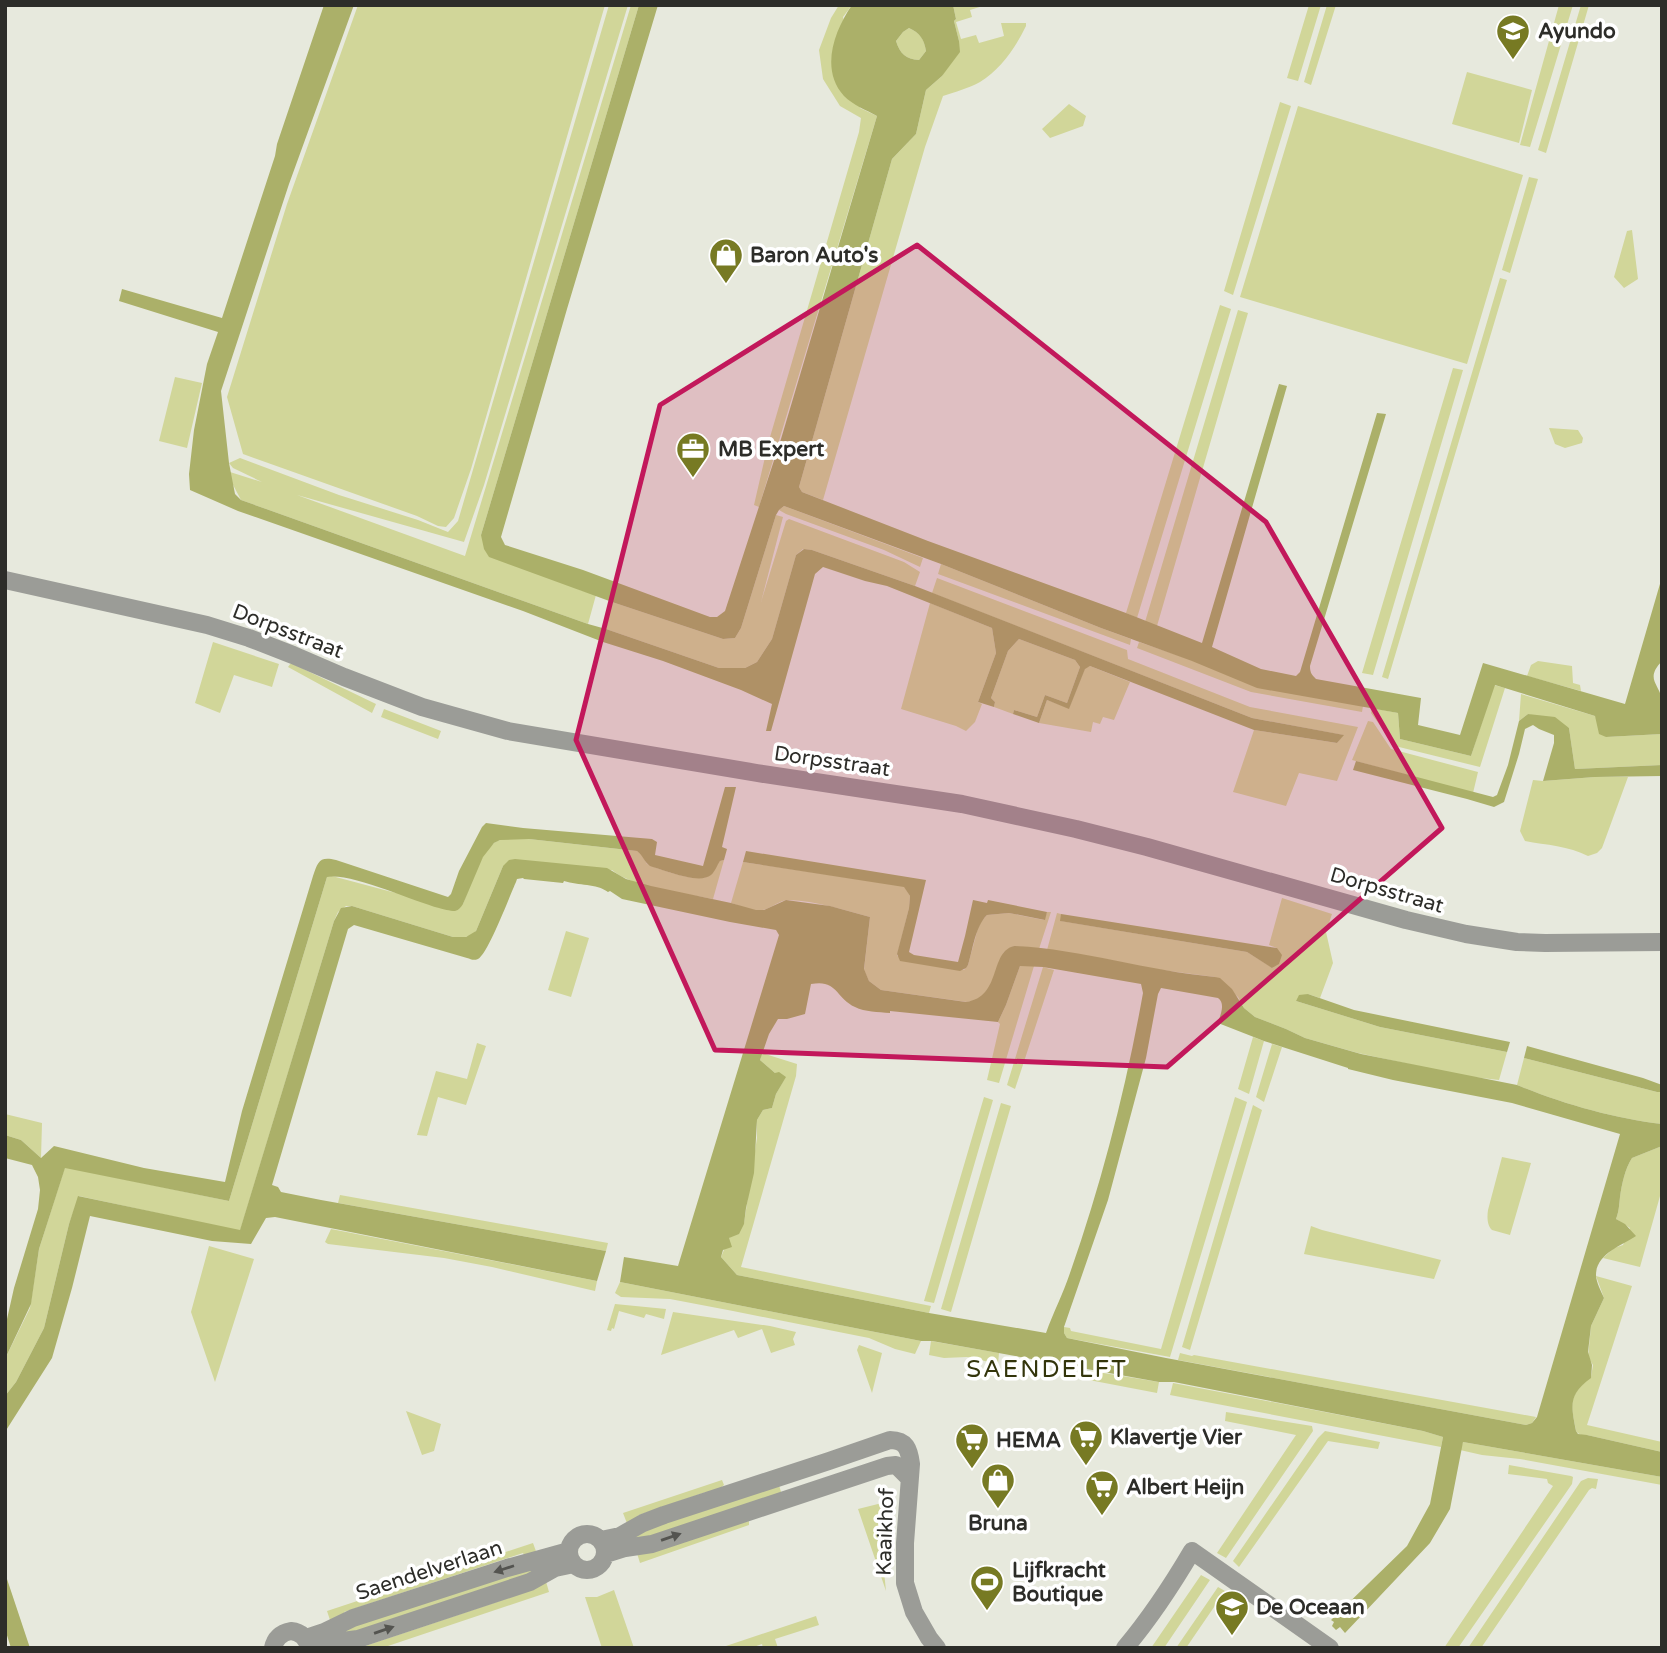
<svg xmlns="http://www.w3.org/2000/svg" width="1667" height="1653" font-family="'Varela Round',sans-serif">
	<style>
		.green { fill: #d1d699 }
		.water { fill: #abb069; fill-rule: evenodd }
		.lines { fill: none; stroke-linecap: round; stroke-linejoin: round }
		.tertiary { stroke: #9b9c97; stroke-width: 18 }
		.oneway { fill: #545450 }
		.marked { fill: #c2185b; fill-opacity: 0.2; stroke: #c2185b; stroke-width: 5; stroke-linejoin: round }
		.labels { text-anchor: middle; stroke-width: 7; stroke-linejoin: round; paint-order: stroke }
		.poi-label { font-size: 21px; font-weight: bold; fill: #2d2d29; stroke: #fff; text-anchor: start }
		.street-label { font-size: 21px; fill: #2d2d29; stroke: #fff }
		.quarter-label { font-size: 24px; letter-spacing: 2px; fill: #33350b; stroke: #fff }
	</style>
	<rect width="100%" height="100%" fill="#e7e9dd"/>
	<path class="green" d="M358,5H605L471,469L454,518L446,527L438,526L417,516L243,454L227,397L287,204Z
		M609,5H628L484,485L464,542L297,495L465,556L631,5H639L481,535L580,590L596,595L588,624L241,500L231,481L230,472L262,482L233,468L229,463L240,458L339,495L418,520L448,532L458,521Z
		M839,5H852L843,17L860,108L877,116L759,507L754,505L768,444L859,132L861,118L840,106L823,79L819,50L831,18Z
		M953,5H986L970,10L972,17L956,22L961,39L976,35L979,43L1004,36L1001,23H1026V26C1016,47 1000,70 980,82C969,88 955,92 943,96L925,147L823,500L802,492L799,487L892,159L916,134L926,90L942,76L959,41L954,21L956,19Z
		M1309,5H1321L1298,81L1287,78Z
		M1327,5H1336L1311,85L1304,82Z
		M1559,5H1573L1530,147L1520,145Z
		M1581,5H1589L1546,153L1538,150Z
		M909,28C920,33 924,38 926,51L919,60C906,59 900,54 896,41L903,32Z
		M1467,72L1532,90L1519,143L1452,124Z
		M1280,102L1291,106L1233,295L1224,291Z
		M1069,104L1086,116L1083,126L1050,138L1042,129Z
		M1298,106L1523,175L1467,364L1240,297Z
		M1529,177L1538,179L1510,273L1502,270Z
		M1632,230L1638,279L1624,288L1614,277L1627,231Z
		M1500,278L1507,280L1388,679L1382,677Z
		M1220,305L1231,309L1137,618L1126,613Z
		M1238,310L1248,313L1157,626L1145,622Z
		M1453,368L1463,370L1373,675L1362,673Z
		M175,377L202,383L187,448L159,441Z
		M1549,428L1578,430L1583,438L1582,443L1565,448L1555,444Z
		M784,506L923,558L920,567L884,550L786,514L779,510Z
		M776,515L783,517L761,602L786,521L789,519L904,562L920,572L915,586L812,550L803,549L796,555L772,639L757,662L745,668H719L606,629L612,602L723,639L735,638L741,628Z
		M941,564L1101,628L1131,639L1130,645L938,574Z
		M937,578L1127,650L1128,659L1250,707L1358,727L1337,781L1299,773L1286,806L1233,792L1254,730L1337,743L1343,735L1252,718L932,593Z
		M930,603L992,628L996,653L978,702L982,704L975,722L966,731L956,726L901,709Z
		M1019,639L1075,660L1080,667L1067,703L1045,695L1037,717L1014,710L1013,714L994,707L995,702L991,698L1008,651Z
		M213,642L279,664L272,687L234,675L220,713L195,703Z
		M1139,642L1279,690L1363,706L1362,712L1251,692L1137,648Z
		M1538,661L1572,666L1573,683L1580,685L1581,691L1527,676L1531,665Z
		M291,663L376,704L372,713L288,667Z
		M1090,666L1130,682L1114,720L1103,717L1100,724L1093,722L1091,732L1039,723L1047,700L1069,708L1085,668Z
		M1494,685L1505,688L1480,767L1395,746L1371,713L1372,708L1398,713L1400,739L1471,756Z
		M1521,694L1595,716L1606,737L1662,734V765L1575,769L1569,728L1528,714L1519,721Z
		M384,709L441,731L438,739L381,717Z
		M1368,721L1373,722L1391,749L1478,772L1473,793L1352,760Z
		M1595,777H1628L1602,848L1597,853L1588,856C1569,846 1546,845 1525,841L1520,831L1533,780L1543,781Z
		M529,839L637,851L641,853L647,864C658,869 695,882 706,877C713,874 715,867 720,861L724,860L713,899C684,893 633,888 612,870L503,866L476,931C469,938 462,938 453,937L352,906H346L338,912L334,921L240,1231L79,1196L69,1224L44,1328L16,1382L5,1396V1359L30,1308L39,1249L65,1167L229,1201L327,877L332,876L392,892L463,904C470,887 481,846 500,840C508,837 520,839 529,839Z
		M743,862L904,886L910,896L909,908L897,956L964,970L968,965L978,928L981,922L987,915L1009,913L1044,920L1047,912H1051L1039,949L1014,946L1004,952L991,985L981,998L974,1001L967,1002L881,990L869,981L864,970L870,917C844,910 816,901 789,900C779,900 772,908 763,910C753,912 741,906 731,903Z
		M1282,898L1332,914L1326,932L1333,963L1320,998L1308,994L1296,1001L1380,1027L1507,1052L1499,1080L1464,1076L1358,1053L1305,1038L1286,1029L1255,1017L1244,1008L1238,997L1215,977L1146,968L1105,959L1047,950L1057,913L1061,914V921L1247,952L1273,968L1277,948L1269,945Z
		M566,931L589,938L571,997L548,990Z
		M1020,966H1034L999,1083L987,1080L1000,1024L998,1022L1006,1005Z
		M1043,967L1054,970L1015,1089L1007,1085Z
		M1253,1037L1264,1041L1249,1094L1238,1089Z
		M477,1043L486,1046L466,1105L438,1097L427,1136L417,1135L436,1071L467,1079Z
		M1272,1044L1282,1047L1264,1102L1256,1097Z
		M762,1053L797,1064L796,1076L741,1267L921,1304L931,1306L929,1313L737,1275L721,1257L729,1238L744,1223L757,1138V1120L763,1110L772,1108L776,1094L785,1078L775,1073L760,1060Z
		M1524,1058L1657,1092H1662V1124C1615,1119 1560,1103 1517,1085Z
		M984,1097L993,1100L934,1303L924,1301Z
		M1235,1097L1247,1102L1170,1357L1067,1338L1064,1333V1327L1070,1328L1071,1331L1161,1349Z
		M1001,1103L1011,1106L951,1312L941,1309Z
		M1253,1105L1262,1110L1190,1350L1182,1347Z
		M5,1114L42,1123L41,1158L21,1140L5,1135Z
		M1662,1146V1189L1640,1267L1603,1258L1614,1248L1623,1245L1630,1228L1616,1219C1619,1211 1619,1206 1620,1197C1622,1183 1625,1169 1632,1158Z
		M1502,1157L1531,1163L1510,1235L1492,1230C1487,1225 1487,1217 1488,1210Z
		M340,1195L608,1243L606,1251L338,1203Z
		M1311,1226L1322,1230L1441,1260L1434,1279L1304,1254Z
		M331,1229L597,1281L595,1291L492,1267L444,1258L328,1244L325,1242Z
		M209,1246L254,1259L215,1382L191,1312Z
		M1596,1276L1632,1286L1587,1425L1662,1442V1452L1587,1435C1582,1436 1579,1435 1576,1431C1571,1403 1567,1397 1591,1377L1593,1365L1588,1357L1591,1326L1604,1298Z
		M620,1282L921,1341L915,1354L895,1349L869,1338L733,1311L670,1299L621,1297L615,1293Z
		M615,1304L666,1309L664,1319L646,1314L644,1318L619,1311L614,1329L612,1328L611,1331L607,1330Z
		M673,1312L770,1326L796,1332L793,1339L795,1345L771,1353L762,1329L738,1338L734,1330L661,1355Z
		M931,1341L999,1353L998,1364L967,1357L944,1358L929,1355Z
		M859,1345L882,1353L872,1393L857,1350Z
		M1180,1353L1192,1356L1194,1355L1536,1417L1532,1423L1526,1425L1178,1360Z
		M1091,1371L1159,1382L1157,1393L1089,1380Z
		M1173,1383L1423,1431L1443,1437L1441,1447L1170,1395Z
		M406,1411L441,1424L434,1451L422,1455Z
		M1226,1412L1312,1426L1313,1431L1226,1558L1217,1553L1296,1435L1225,1421Z
		M1325,1431L1380,1442L1378,1449L1328,1441L1239,1567L1233,1561L1318,1438Z
		M1463,1442L1662,1477V1485L1520,1459L1482,1455L1460,1450Z
		M1509,1465L1571,1476L1573,1477L1572,1484L1458,1648H1444L1553,1486L1548,1483L1547,1479L1508,1474Z
		M1588,1478L1598,1479L1596,1489L1592,1488L1589,1490L1481,1648H1468L1581,1481Z
		M722,1480L724,1485L714,1494L708,1496L706,1492L639,1515L628,1526L623,1513Z
		M778,1482L782,1495L653,1538L636,1539L633,1533Z
		M886,1502L883,1562L886,1591L858,1509Z
		M749,1521V1525L640,1563L636,1550Z
		M533,1543L537,1554L525,1557L523,1553L344,1612V1617L331,1623L327,1611Z
		M540,1563L544,1570L361,1635L337,1631Z
		M1201,1575L1210,1580L1164,1648H1151Z
		M545,1578L549,1592L382,1648H359L532,1590Z
		M1218,1587L1225,1591L1186,1648H1176Z
		M614,1590L634,1648H602L585,1597H597Z
		M816,1616L819,1625L775,1639L778,1648H763L762,1644L751,1648H720Z"/>
	<path class="water" d="M324,5H354L289,184L221,391L229,463L235,494L241,500L588,624L606,629L719,668H745L757,662L772,639L796,555L804,549L812,550L915,586L1252,718L1344,735L1337,743L1254,730L1090,666L1085,669L1069,709L1047,700L1039,723L1013,714L1014,710L1037,717L1045,695L1067,703L1080,667L1075,660L1019,639L1008,651L991,698L995,702L994,707L978,702L996,653L992,628L887,586L865,581L823,567L815,574L771,731H766L772,704L741,690L663,661L603,642L523,611L238,511L190,490L189,474L194,430L207,364L218,332L119,301L122,289L222,318L275,156L277,144Z
		M639,5H658L567,309L501,537L505,545L583,570L710,617H717L725,611L781,439L877,116C866,110 853,105 844,96C820,70 834,31 852,5H953L956,19L954,21L959,41L960,52L942,76L926,90L916,134L892,159L799,487L802,492L928,541L1126,613L1202,643L1279,384L1287,386L1212,647L1261,669L1296,676L1300,672L1377,413L1386,414L1310,666C1310,673 1312,675 1316,679L1421,698L1418,725L1460,735L1483,663L1625,704L1662,577V661C1646,678 1657,682 1662,698C1664,708 1662,723 1662,734L1606,737L1599,734L1595,716L1495,685L1471,756L1400,739L1398,713L1257,688L1192,661L1101,628L941,564L784,506L779,510L776,515L741,628L735,638L723,639L612,602L489,557L484,549L481,535ZM909,28C920,33 924,39 926,51L919,60C906,59 900,54 896,41L903,32Z
		M1528,714L1555,717L1569,728L1575,769L1662,765V776L1595,777L1543,781L1554,743V735L1539,729L1533,725L1525,729L1519,754L1504,802L1494,807L1467,799L1353,770L1356,761L1493,797L1497,795L1508,765L1519,721Z
		M725,787H736L722,847L727,849L724,860L720,861C717,865 715,872 711,875C699,885 664,870 650,866C644,862 643,855 637,851L529,839L500,840L494,843L483,857L463,904C461,907 459,910 455,911C450,911 443,909 439,908C413,901 349,872 327,877L229,1201L65,1168L39,1249L31,1304L5,1359V1328L14,1288L38,1209L40,1190L38,1177L32,1165L5,1158V1135L21,1140L41,1158L54,1146L144,1168L225,1182L242,1111L313,876C318,862 319,856 336,860L448,897L451,894L459,871L482,827L486,823L523,828L652,839L657,842L655,855L703,866Z
		M746,851L926,880L909,952L914,955L958,962L965,936L973,900L987,903L988,900L1047,912L1045,920L1009,913L987,915C975,927 973,949 968,965L966,968L960,971L900,961L897,954L909,908L910,896L904,887L743,862Z
		M515,859L607,868L626,879L651,886L731,903L756,910H764L786,900L830,906L870,917L864,969L869,981L881,990L966,1002C1002,997 989,952 1014,946C1081,949 1147,971 1215,977L1220,978L1232,989L1244,1008L1255,1017L1286,1029L1305,1038L1361,1054L1517,1085C1560,1103 1615,1119 1662,1124V1146L1632,1158C1625,1169 1622,1183 1620,1197C1619,1206 1619,1211 1616,1219L1625,1224L1636,1236C1621,1246 1596,1254 1596,1275C1596,1282 1601,1291 1604,1298L1591,1326L1588,1352L1592,1365L1591,1378C1568,1395 1571,1405 1576,1431L1578,1434L1587,1435L1662,1452V1477L1463,1442L1450,1509L1430,1543L1345,1633L1340,1627L1336,1630L1332,1626L1334,1622L1331,1620L1407,1546L1430,1504L1443,1437L1423,1431L1174,1382H1159L932,1341H921L620,1282L624,1257L678,1266L779,935L776,930L730,922L622,899L610,891L608,892C596,883 579,886 564,881L563,883L524,879L523,878L517,879L516,882C510,895 488,954 478,959C473,961 471,959 467,958L354,925L348,929L272,1185L278,1187L281,1192L321,1200L606,1251L597,1281L275,1217L266,1218L251,1244L212,1241L90,1216L72,1288L52,1358L5,1432V1396L16,1382L44,1328L69,1224L78,1196L240,1230L334,921L341,908L352,906L453,937H466L476,931L503,866L509,860ZM1020,966L1043,967L1141,984L1143,993C1126,1088 1102,1182 1070,1273C1063,1294 1053,1313 1046,1333L929,1313L737,1275L721,1257L723,1250L732,1247L729,1238L739,1234L744,1224L746,1208L754,1173L757,1120L763,1110L772,1108L776,1094L786,1077L779,1072L775,1073L760,1060L769,1034L778,1019H787L805,1014L811,984C837,979 835,997 855,1007C865,1012 878,1012 890,1013V1011L998,1022L1006,1005ZM1161,988L1218,998C1226,1004 1220,1015 1218,1023L1264,1041L1348,1068V1069L1393,1080L1512,1103L1620,1134L1537,1417L1532,1423L1526,1425L1166,1358L1067,1338L1064,1333V1327L1108,1200L1146,1058L1158,994Z
		M1061,914L1277,948L1282,955L1279,964L1272,968L1247,952L1060,921Z
		M1308,994L1354,1010L1510,1042L1507,1052L1380,1027L1296,1001L1299,995Z
		M1527,1046L1643,1078L1662,1085V1092H1657L1524,1058Z
		M5,1573L30,1648H11L5,1629Z"/>
	<g class="lines">
		<path class="tertiary" d="M5,580L207,625L249,638L293,655L344,677L422,707L508,731L757,773L962,804L1076,829L1147,847L1406,920L1466,934L1517,942L1545,943L1662,942
			M569 1552a18 18 0 1 1 36 0a18 18 0 1 1-36 0Z
			M601,1540L620,1536L643,1523L664,1515L829,1461L890,1440C906,1440 909,1449 911,1464L905,1543V1583L914,1612L929,1638L937,1648
			M606,1554L625,1548L652,1544L887,1466L896,1465L909,1478
			M306,1638L324,1632L353,1618L507,1568L569,1551
			M273,1648C275,1638 281,1633 291,1631C301,1632 307,1638 309,1648
			M319,1648L335,1642L358,1639L530,1582L555,1568L574,1564
			M1125,1648C1151,1617 1172,1585 1192,1551L1330,1648"/>
	</g>
	<defs><path id="oneway-solid" d="M-6-.8H1V-3.2L6.5 0L1 3.2V.8H-6Z" transform="scale(1.75)"/></defs>
	<g class="oneway">
		<use href="#oneway-solid" transform="translate(671 1537) rotate(-19)"/>
		<use href="#oneway-solid" transform="translate(504 1569) rotate(162)"/>
		<use href="#oneway-solid" transform="translate(384 1630) rotate(-19)"/>
	</g>
	<path class="marked" d="M917,245L1266,522L1442,828L1167,1067L715,1050L576,740L660,405Z"/>
	<defs>
		<g id="school-pin" transform="scale(1.75)"><path d="M0 17L-7.5 6A9.5 9.5 0 1 1 7.5 6Z" fill="#777a23" stroke="#fff"/><path d="M0-5L7-2L0 1L-7-2ZM-4 1L0 2.5L4 1V4Q0 6-4 4Z" fill="#fff"/></g>
		<g id="shop-pin" transform="scale(1.75)"><path d="M0 17L-7.5 6A9.5 9.5 0 1 1 7.5 6Z" fill="#777a23" stroke="#fff"/><path d="M-5-2.5h2.3a2.7 3.5 0 0 1 5.4 0H5L5.5 6h-11ZM-1.5-2.5h3a1.5 2.3 0 0 0-3 0Z" fill="#fff"/></g>
		<g id="office-pin" transform="scale(1.75)"><path d="M0 17L-7.5 6A9.5 9.5 0 1 1 7.5 6Z" fill="#777a23" stroke="#fff"/><path d="M-6-3h4V-5.5h4V-3h4V5H-6ZM-1-4.5V-3h2v-1.5ZM-6 0V1H6V0Z" fill="#fff"/></g>
		<g id="supermarket-pin" transform="scale(1.75)"><path d="M0 17L-7.5 6A9.5 9.5 0 1 1 7.5 6Z" fill="#777a23" stroke="#fff"/><path d="M-6-5.5h2.5l.6 2H6L4.5 2H-2.5L-4.4-4H-6ZM-1.5 3.2a1.3 1.3 0 1 0 .1 0ZM3 3.2a1.3 1.3 0 1 0 .1 0Z" fill="#fff"/></g>
		<g id="stadium-pin" transform="scale(1.75)"><path d="M0 17L-7.5 6A9.5 9.5 0 1 1 7.5 6Z" fill="#777a23" stroke="#fff"/><path d="M0-5a6.5 5 0 1 0 0 10a6.5 5 0 1 0 0-10ZM-3.5-1.8h7v3.6h-7Z" fill="#fff"/></g>
	</defs>
	<g fill-rule="evenodd">
		<use href="#school-pin" x="1513" y="31"/>
		<use href="#shop-pin" x="726" y="255"/>
		<use href="#office-pin" x="693" y="449"/>
		<use href="#supermarket-pin" x="1086" y="1437"/>
		<use href="#supermarket-pin" x="972" y="1440"/>
		<use href="#shop-pin" x="998" y="1480"/>
		<use href="#supermarket-pin" x="1102" y="1487"/>
		<use href="#stadium-pin" x="987" y="1582"/>
		<use href="#school-pin" x="1232" y="1607"/>
	</g>
	<g class="labels">
		<g class="poi-label">
			<text x="1538" y="38">Ayundo</text>
			<text x="750" y="262">Baron Auto's</text>
			<text x="718" y="456">MB Expert</text>
			<text x="1110" y="1444">Klavertje Vier</text>
			<text x="996" y="1447">HEMA</text>
			<text x="1126" y="1494">Albert Heijn</text>
			<text x="998" y="1530" text-anchor="middle">Bruna</text>
			<text x="1012" y="1577">Lijfkracht<tspan x="1012" dy="24">Boutique</tspan></text>
			<text x="1256" y="1614">De Oceaan</text>
		</g>
		<g class="street-label">
			<text transform="translate(288 631) rotate(21)" y="7">Dorpsstraat</text>
			<text transform="translate(832 761) rotate(8)" y="7">Dorpsstraat</text>
			<text transform="translate(1387 890) rotate(16)" y="7">Dorpsstraat</text>
			<text transform="translate(885 1532) rotate(-88)" y="7">Kaaikhof</text>
			<text transform="translate(429 1570) rotate(-18)" y="7">Saendelverlaan</text>
		</g>
		<g class="quarter-label">
			<text x="1047" y="1377">SAENDELFT</text>
		</g>
	</g>
	<rect width="1667" height="1653" fill="none" stroke="#2d2d29" stroke-width="14"/>
</svg>
